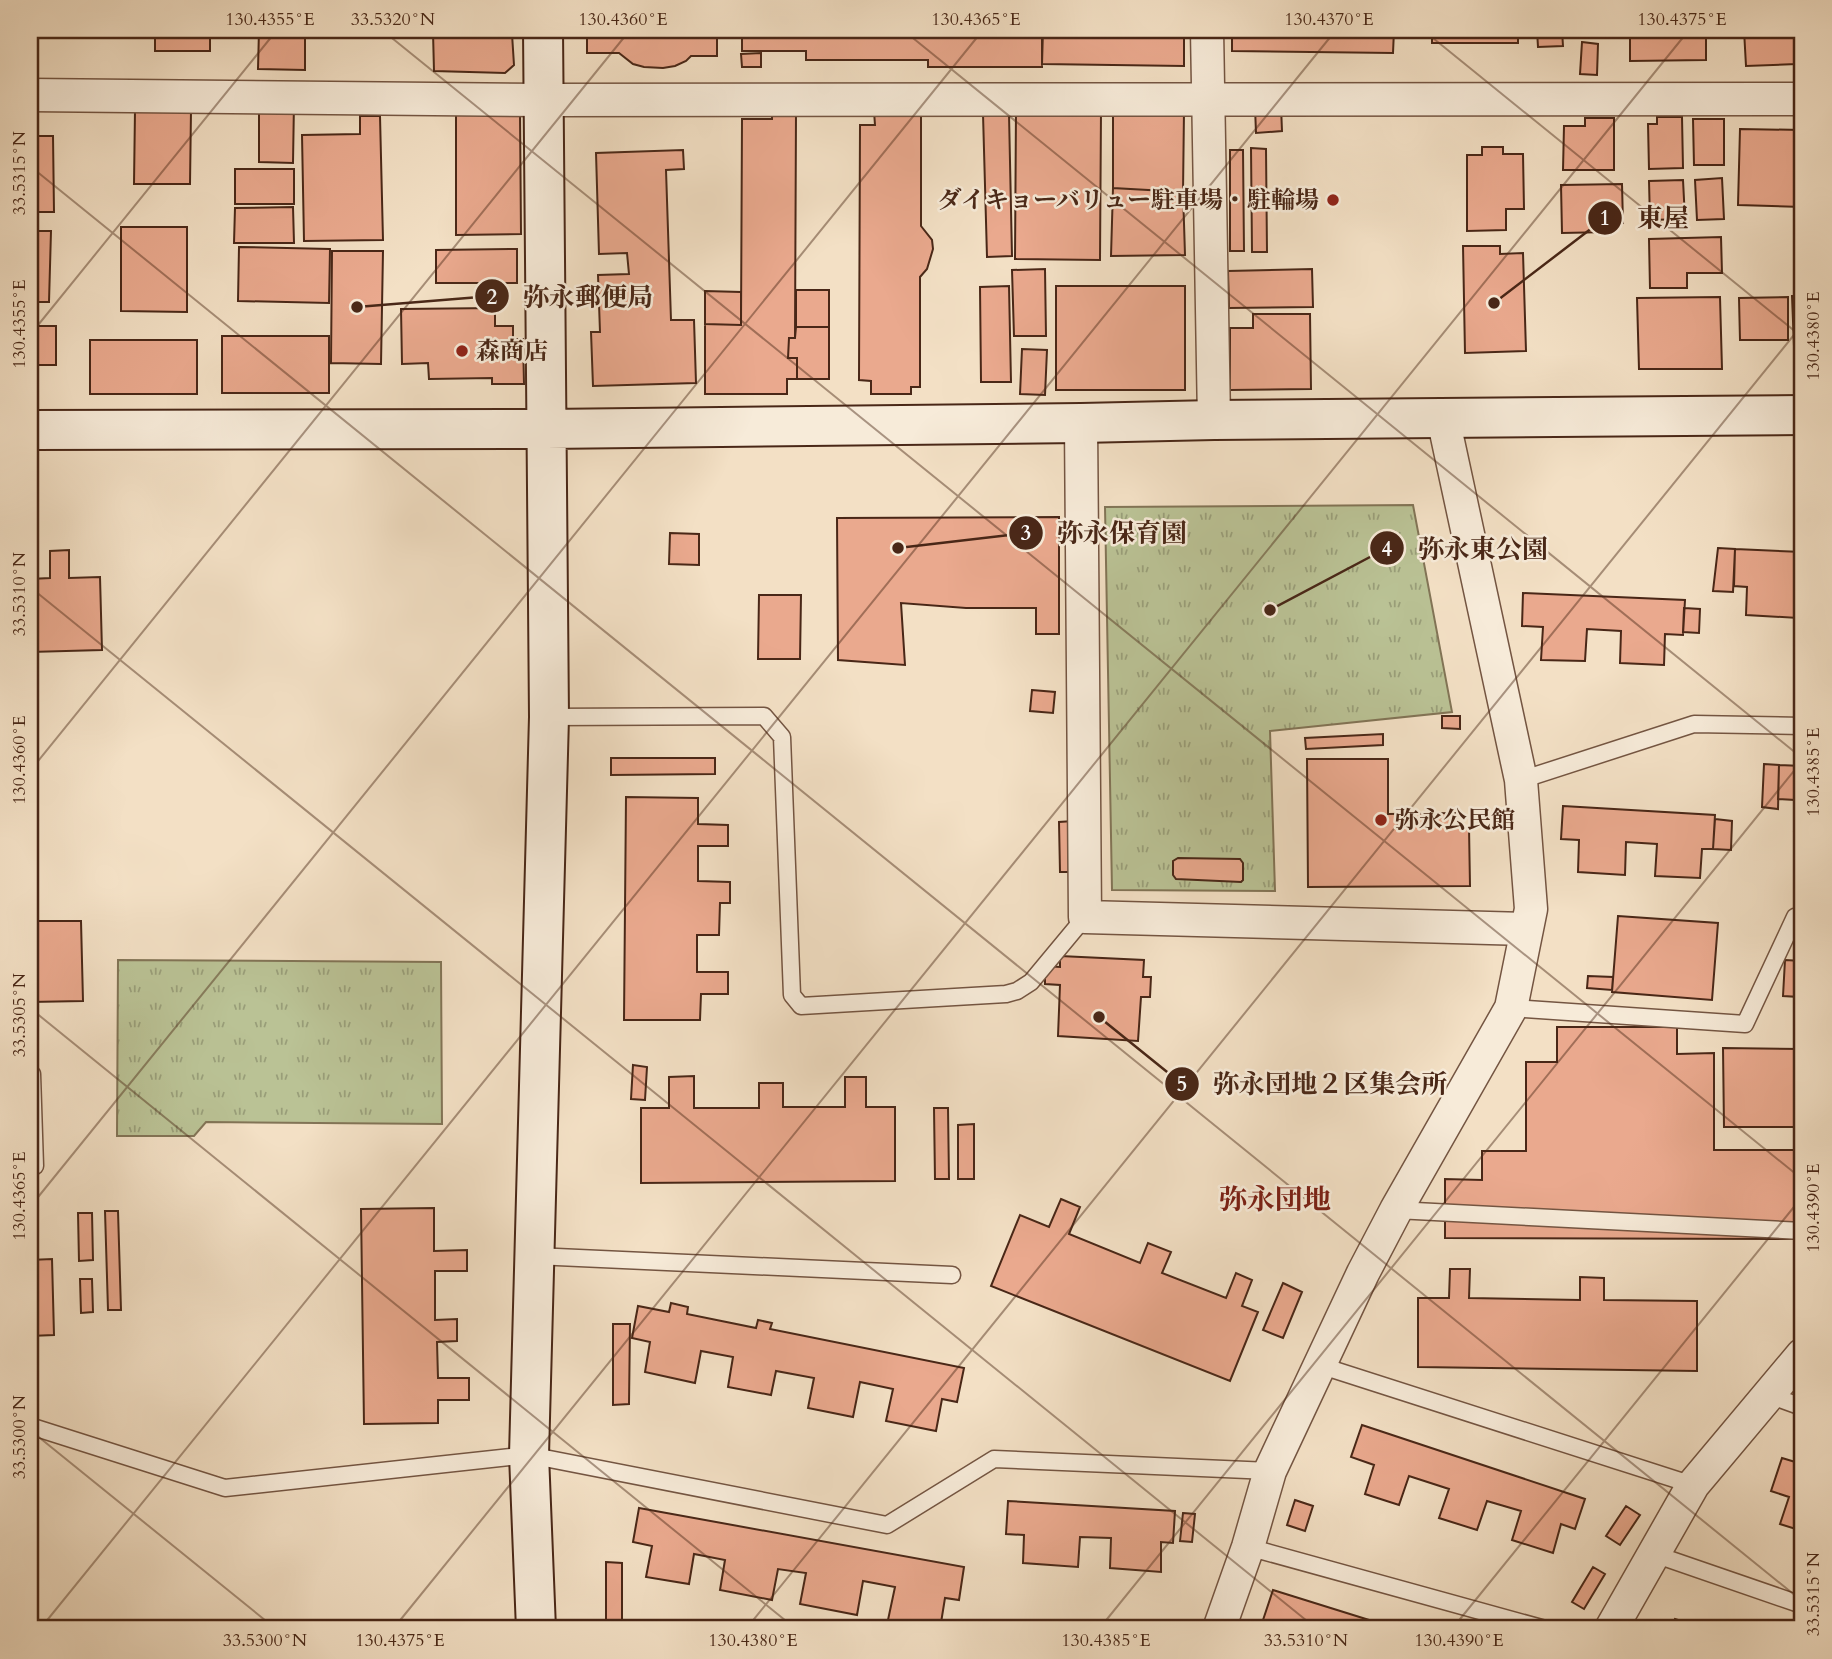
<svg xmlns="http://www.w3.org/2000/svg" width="1832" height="1659" font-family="Cardo,'Noto Serif JP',serif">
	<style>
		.park { fill: url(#park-tufts); stroke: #827456; stroke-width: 2 }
		.building { fill: #eaa98e; stroke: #492717; stroke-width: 2 }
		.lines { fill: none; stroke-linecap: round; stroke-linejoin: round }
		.lane-casing { stroke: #745542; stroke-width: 19 }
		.street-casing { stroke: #745542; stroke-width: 35 }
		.secondary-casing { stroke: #492717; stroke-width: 42 }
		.lane { stroke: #f7ebd9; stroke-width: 16 }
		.street { stroke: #f7ebd9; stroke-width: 32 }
		.secondary { stroke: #f7ebd9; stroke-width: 38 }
		.ticks { fill: none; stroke: #492717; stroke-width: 2; stroke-opacity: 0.45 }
		.poi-dot { fill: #8f2418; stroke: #f7ebd9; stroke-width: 2.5 }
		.labels { text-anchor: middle; stroke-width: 5; stroke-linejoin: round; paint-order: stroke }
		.poi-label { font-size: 24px; font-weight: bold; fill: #492717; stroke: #f7ebd9; text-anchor: start }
		.quarter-label { font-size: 28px; font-weight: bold; fill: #7a1f14; stroke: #f7ebd9 }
		.leader { fill: none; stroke: #492717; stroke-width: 2.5 }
		.callout-dot { fill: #492717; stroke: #f7ebd9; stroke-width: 2.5 }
		.mark-label { font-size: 21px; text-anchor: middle; font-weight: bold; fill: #fff }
		.callout-label { font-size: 26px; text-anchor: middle; font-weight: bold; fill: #492717; stroke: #f7ebd9; stroke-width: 5; stroke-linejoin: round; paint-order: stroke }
		.neatline { fill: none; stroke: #492717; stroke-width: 2.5 }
		.ticks-label { font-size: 18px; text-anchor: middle; fill: #492717 }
	</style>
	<defs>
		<pattern id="park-tufts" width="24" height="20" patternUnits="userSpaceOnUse" patternTransform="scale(1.75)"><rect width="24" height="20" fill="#bac295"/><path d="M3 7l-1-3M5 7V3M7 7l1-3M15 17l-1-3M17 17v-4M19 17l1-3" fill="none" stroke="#999e79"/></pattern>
	</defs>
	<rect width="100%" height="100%" fill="#f3e0c5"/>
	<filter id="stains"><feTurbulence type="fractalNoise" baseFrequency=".00286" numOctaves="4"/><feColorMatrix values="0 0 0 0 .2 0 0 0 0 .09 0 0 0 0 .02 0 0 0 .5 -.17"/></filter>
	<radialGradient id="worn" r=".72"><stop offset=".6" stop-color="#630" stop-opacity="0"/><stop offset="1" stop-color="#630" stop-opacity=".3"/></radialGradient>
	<path class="park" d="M1413,505L1452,712L1270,731L1275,891L1112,890L1105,507Z
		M118,960L441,962L442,1124L206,1122L194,1136H117Z"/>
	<path class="building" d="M155,30H210V51H155Z
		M259,30H305V70L258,69Z
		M587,30H717V56H691L686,61L675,66L663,68L644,67L633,64L619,53H587Z
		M742,30H1042V67H928V60H806V51H742Z
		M1043,30H1184V66L1042,64Z
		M1232,30H1394L1393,53L1232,51Z
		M1432,30H1518V43H1432Z
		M1537,30H1562L1563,46L1538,47Z
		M1630,30H1706V60L1630,61Z
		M1744,30H1795L1796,64L1746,66Z
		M433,32L512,34L514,65L505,73L434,71Z
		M1582,42L1598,44L1597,75L1580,74Z
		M761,53V67H742L741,54Z
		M259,102H294L293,163L259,162Z
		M1281,106L1282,131L1256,133L1255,107Z
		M1016,109L1101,110L1100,260L1015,259Z
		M135,110H191L190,184H134Z
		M1113,110L1184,111L1183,192L1113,188Z
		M874,111H921V226L932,240L933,249L927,269L920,277V387H911V394H871V381L859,380L860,125H875Z
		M772,112H796L795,338H789L788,358H797V379H787V394H705V324L741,325L742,119H772Z
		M456,113H520L521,234L456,235Z
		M983,114H1009L1012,256L987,257Z
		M360,116H380L383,240L304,241L302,135L360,134Z
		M1657,117H1682L1683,168L1649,169L1648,124H1657Z
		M1585,118H1614V170H1563L1564,126H1585Z
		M1693,119H1724V165H1694Z
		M1740,129L1802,130V207L1738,205Z
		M30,136H53L54,212H30Z
		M1482,147H1503V154H1523L1524,209H1506V230L1467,231V155H1482Z
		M1251,148L1266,149L1267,252H1252Z
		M683,150L684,169L666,170L671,320H694L696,383L593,386L591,332H600L598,275L629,274L627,253L599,254L596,153Z
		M1230,150H1243L1244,251H1230Z
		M235,169H294V204H235Z
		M1722,178L1724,219L1697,220L1695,180Z
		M1683,180L1685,219L1650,220L1649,181Z
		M1622,184L1623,223L1609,224V232L1562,233L1561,185Z
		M1113,188L1183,192L1185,255L1111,256Z
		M293,207L294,243H234L235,208Z
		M121,227H187V312L121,311Z
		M30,231H51L49,302H30Z
		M1721,237L1722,273H1687V288H1650L1649,239Z
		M1463,246H1500V254L1523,253L1526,351L1465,353Z
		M239,247L330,249L329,303L238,301Z
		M517,249V283H436V250Z
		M332,251H383L381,364L331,363Z
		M1045,269L1046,336H1014L1012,270Z
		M1312,269L1313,307L1229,308L1228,271Z
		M1009,286L1011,382H981L980,287Z
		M1056,286H1185V390H1056Z
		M796,290H829V327H796Z
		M705,291L741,292V325L705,324Z
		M1792,296H1802V346H1794Z
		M1720,297L1722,369H1639L1637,298Z
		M1788,297V340H1740L1739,298Z
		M495,308V326H513V339H523L524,384H492V378L429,379L428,363L402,364L401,309Z
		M1253,314H1310L1311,389L1230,390V328H1253Z
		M30,320H32V326H56V365H30Z
		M796,327H829V379H797V358H788L789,338H795Z
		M222,336H329V393H222Z
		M90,340H197V394H90Z
		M1022,349L1047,350L1045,395L1020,394Z
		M1059,517V634H1036V608H966L901,603L905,665L838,660L837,518Z
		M670,533L699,534V565L669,564Z
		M1718,548L1735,549L1733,592L1713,591Z
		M1735,549L1802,552V589H1798V618L1746,615L1747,587L1734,586Z
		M69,550V578L100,577L102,650L30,652V579L50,578V551Z
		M1523,593L1685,600L1683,635L1665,634L1664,665L1620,663L1621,631L1587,629L1585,661L1541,660L1543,627L1522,626Z
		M759,595H801L800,659H758Z
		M1684,608L1700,609L1699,633L1683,632Z
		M1032,690L1055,692L1053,713L1030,711Z
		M1442,716H1460V729L1442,728Z
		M1383,734V745L1306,749L1305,738Z
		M611,758H715V774L611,775Z
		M1307,759H1388V814L1455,813V827H1469L1470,886L1308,887Z
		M1764,764L1779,765L1778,809L1762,807Z
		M1779,765L1802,766V831H1794L1795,800L1778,799Z
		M626,797L698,798V824L728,825V846H698V881L730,882V903H720L719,935H697V972H728V994H701L700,1020H624Z
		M1563,806L1715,815L1713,849H1702L1700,878L1655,876L1657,844L1626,842L1625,875L1578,872L1579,840L1561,839Z
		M1715,819L1732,821L1731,850L1713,849Z
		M1073,821L1074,872H1060L1059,822Z
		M1178,858L1240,859L1243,863V880L1241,882L1176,879L1173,875V861Z
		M1618,916L1718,923L1712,1000L1612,992Z
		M30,921H81L83,1001L30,1002Z
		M1060,956L1144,960L1143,977H1151L1150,997H1141L1138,1041L1058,1036L1060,985L1045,984V966L1060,967Z
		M1785,960L1802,961V1031H1798L1799,997L1783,996Z
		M1588,976L1613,977L1612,990L1587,988Z
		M1557,1027H1677V1054L1714,1053V1150H1800L1801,1239L1445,1238V1179L1482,1180V1151H1526V1062H1557Z
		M1723,1048L1802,1049V1127H1724Z
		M633,1065L647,1067L645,1100L631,1099Z
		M694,1076V1108H759V1083H783V1107H845V1077H866V1107H895V1181L641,1183V1108H669V1077Z
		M934,1108H948L949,1179H935Z
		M974,1124V1179H958V1125Z
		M1061,1199L1080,1207L1069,1234L1140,1263L1148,1243L1171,1252L1162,1273L1226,1298L1236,1273L1252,1280L1242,1306L1258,1312L1230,1381L991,1286L1020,1215L1049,1227Z
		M434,1208V1251L467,1250V1271H435V1320L457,1319V1341L437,1342L438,1378H469V1400H438V1423L364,1424L361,1209Z
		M105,1211H118L121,1310H108Z
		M78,1213H92L93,1260L79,1261Z
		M52,1259L54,1335L30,1336V1260Z
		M1450,1269H1470L1469,1298L1580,1300V1277L1604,1278V1300L1697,1301V1371L1418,1367V1298H1449Z
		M80,1279H92L93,1312L81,1313Z
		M1283,1283L1302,1292L1283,1338L1263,1330Z
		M671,1303L688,1307L687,1314L756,1328L758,1320L772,1323L770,1329L964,1368L957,1402L942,1399L936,1431L886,1421L893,1389L860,1382L853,1417L808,1408L814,1378L776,1371L771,1395L728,1387L733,1357L701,1351L695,1383L645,1372L650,1342L632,1338L638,1306L669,1312Z
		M613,1324H630L629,1404L613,1405Z
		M1362,1425L1585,1499L1575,1529L1561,1524L1553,1553L1512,1540L1521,1511L1487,1501L1477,1530L1439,1518L1449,1489L1409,1476L1399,1505L1365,1494L1374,1465L1351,1457Z
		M1782,1458L1802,1464V1531L1780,1524L1789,1497L1771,1491Z
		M1295,1500L1313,1506L1305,1531L1287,1525Z
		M1008,1501L1175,1511L1173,1543L1161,1542V1572L1110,1568L1111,1538L1080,1537L1078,1567L1023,1563L1024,1535L1006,1534Z
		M1626,1506L1640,1515L1620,1545L1606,1536Z
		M639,1508L964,1567L959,1600L945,1598L940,1629H937L888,1620L895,1587L863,1581L857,1615L800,1604L806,1573L778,1569L772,1600L720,1590L725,1560L694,1554L689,1584L646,1577L652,1546L633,1542Z
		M1183,1513L1195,1514L1192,1542L1180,1541Z
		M606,1562L622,1563V1629H606Z
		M1593,1567L1605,1574L1584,1609L1572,1602Z
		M1273,1590L1398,1629H1284V1627L1263,1620Z
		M1675,1619L1707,1629H1672Z
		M976,1622L1015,1624L1014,1629H976Z"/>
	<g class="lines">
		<g class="lane-casing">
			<path id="lane" d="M549,717L764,716L782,737L792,995L801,1006L1006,994L1017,991L1031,982L1085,917
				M1521,780L1694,724L1802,726
				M1511,1008L1745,1024L1795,917L1802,918
				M30,1075L32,1074L35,1166
				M1396,1210L1802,1231
				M535,1256L952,1275
				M1319,1365L1693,1485
				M1769,1395L1802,1407
				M30,1426L225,1488L529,1455L887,1525L994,1459L1270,1471
				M1248,1547L1545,1629
				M1654,1554L1802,1605"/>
		</g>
		<g class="street-casing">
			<path id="street" d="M1207,30L1214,420
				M30,95L543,100L1802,99
				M1081,423L1085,917L1527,929
				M1219,1629L1248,1547L1270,1471L1363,1273L1396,1210L1511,1008L1531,909L1521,780L1443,418
				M1611,1629L1693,1485L1802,1355"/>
		</g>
		<g class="secondary-casing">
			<path id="secondary" d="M30,430L547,429L1081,423L1214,420L1802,415
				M536,1629L529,1455L549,717L543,30"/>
		</g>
		<use href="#lane" class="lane"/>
		<use href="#street" class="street"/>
		<use href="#secondary" class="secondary"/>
	</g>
	<path class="ticks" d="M382,30L1802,1179M903,30L1802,758M1423,30L1802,337M30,166L1802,1601M30,335L277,30M30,587L1317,1629M30,771L630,30M30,1008L796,1629M30,1207L983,30M30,1430L276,1629M40,1629L1336,30M393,1629L1689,30M746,1629L1802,325M1099,1629L1802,761M1452,1629L1802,1197"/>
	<g class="poi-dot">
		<circle cx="1333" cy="200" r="7"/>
		<circle cx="462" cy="351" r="7"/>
		<circle cx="1381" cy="820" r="7"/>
	</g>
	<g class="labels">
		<g class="poi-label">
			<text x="1319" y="208" text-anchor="end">ダイキョーバリュー駐車場・駐輪場</text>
			<text x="476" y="359">森商店</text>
			<text x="1395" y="828">弥永公民館</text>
		</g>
		<g class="quarter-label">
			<text x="1275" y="1209">弥永団地</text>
		</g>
	</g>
	<path class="leader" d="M1494 303L1605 218M357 307L492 296M898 548L1026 533M1270 610L1387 548M1099 1017L1182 1084"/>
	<g class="callout-dot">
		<circle cx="1494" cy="303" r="7"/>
		<circle cx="357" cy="307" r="7"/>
		<circle cx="898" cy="548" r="7"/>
		<circle cx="1270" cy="610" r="7"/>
		<circle cx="1099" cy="1017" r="7"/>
		<circle cx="1605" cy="218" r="18"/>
		<circle cx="492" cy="296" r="18"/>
		<circle cx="1026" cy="533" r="18"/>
		<circle cx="1387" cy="548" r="18"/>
		<circle cx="1182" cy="1084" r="18"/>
	</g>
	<g class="mark-label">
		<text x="1605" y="225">1</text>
		<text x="492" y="304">2</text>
		<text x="1026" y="540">3</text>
		<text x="1387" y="556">4</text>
		<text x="1182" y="1091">5</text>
	</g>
	<g class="callout-label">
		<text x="1663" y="227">東屋</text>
		<text x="588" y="306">弥永郵便局</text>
		<text x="1122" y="542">弥永保育園</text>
		<text x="1483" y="558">弥永東公園</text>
		<text x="1330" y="1093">弥永団地２区集会所</text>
	</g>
	<rect width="1832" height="1659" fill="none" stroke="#f3e0c5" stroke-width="77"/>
	<rect x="38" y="38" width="1756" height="1582" class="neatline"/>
	<g class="ticks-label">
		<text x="270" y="25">130.4355°E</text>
		<text x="393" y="25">33.5320°N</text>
		<text x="623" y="25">130.4360°E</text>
		<text x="976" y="25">130.4365°E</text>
		<text x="1329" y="25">130.4370°E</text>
		<text x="1682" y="25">130.4375°E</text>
		<text transform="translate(19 173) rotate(-90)" y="6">33.5315°N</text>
		<text transform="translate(19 324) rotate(-90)" y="6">130.4355°E</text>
		<text transform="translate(1813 336) rotate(-90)" y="6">130.4380°E</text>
		<text transform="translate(19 594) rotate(-90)" y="6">33.5310°N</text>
		<text transform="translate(19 760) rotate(-90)" y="6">130.4360°E</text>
		<text transform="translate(1813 772) rotate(-90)" y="6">130.4385°E</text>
		<text transform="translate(19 1015) rotate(-90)" y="6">33.5305°N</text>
		<text transform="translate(19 1196) rotate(-90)" y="6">130.4365°E</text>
		<text transform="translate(1813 1208) rotate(-90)" y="6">130.4390°E</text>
		<text transform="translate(19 1437) rotate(-90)" y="6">33.5300°N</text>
		<text transform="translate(1813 1594) rotate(-90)" y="6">33.5315°N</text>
		<text x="265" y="1646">33.5300°N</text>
		<text x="400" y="1646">130.4375°E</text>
		<text x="753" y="1646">130.4380°E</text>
		<text x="1106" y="1646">130.4385°E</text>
		<text x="1306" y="1646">33.5310°N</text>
		<text x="1459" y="1646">130.4390°E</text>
	</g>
	<rect width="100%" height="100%" filter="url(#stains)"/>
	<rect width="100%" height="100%" fill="url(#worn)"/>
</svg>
